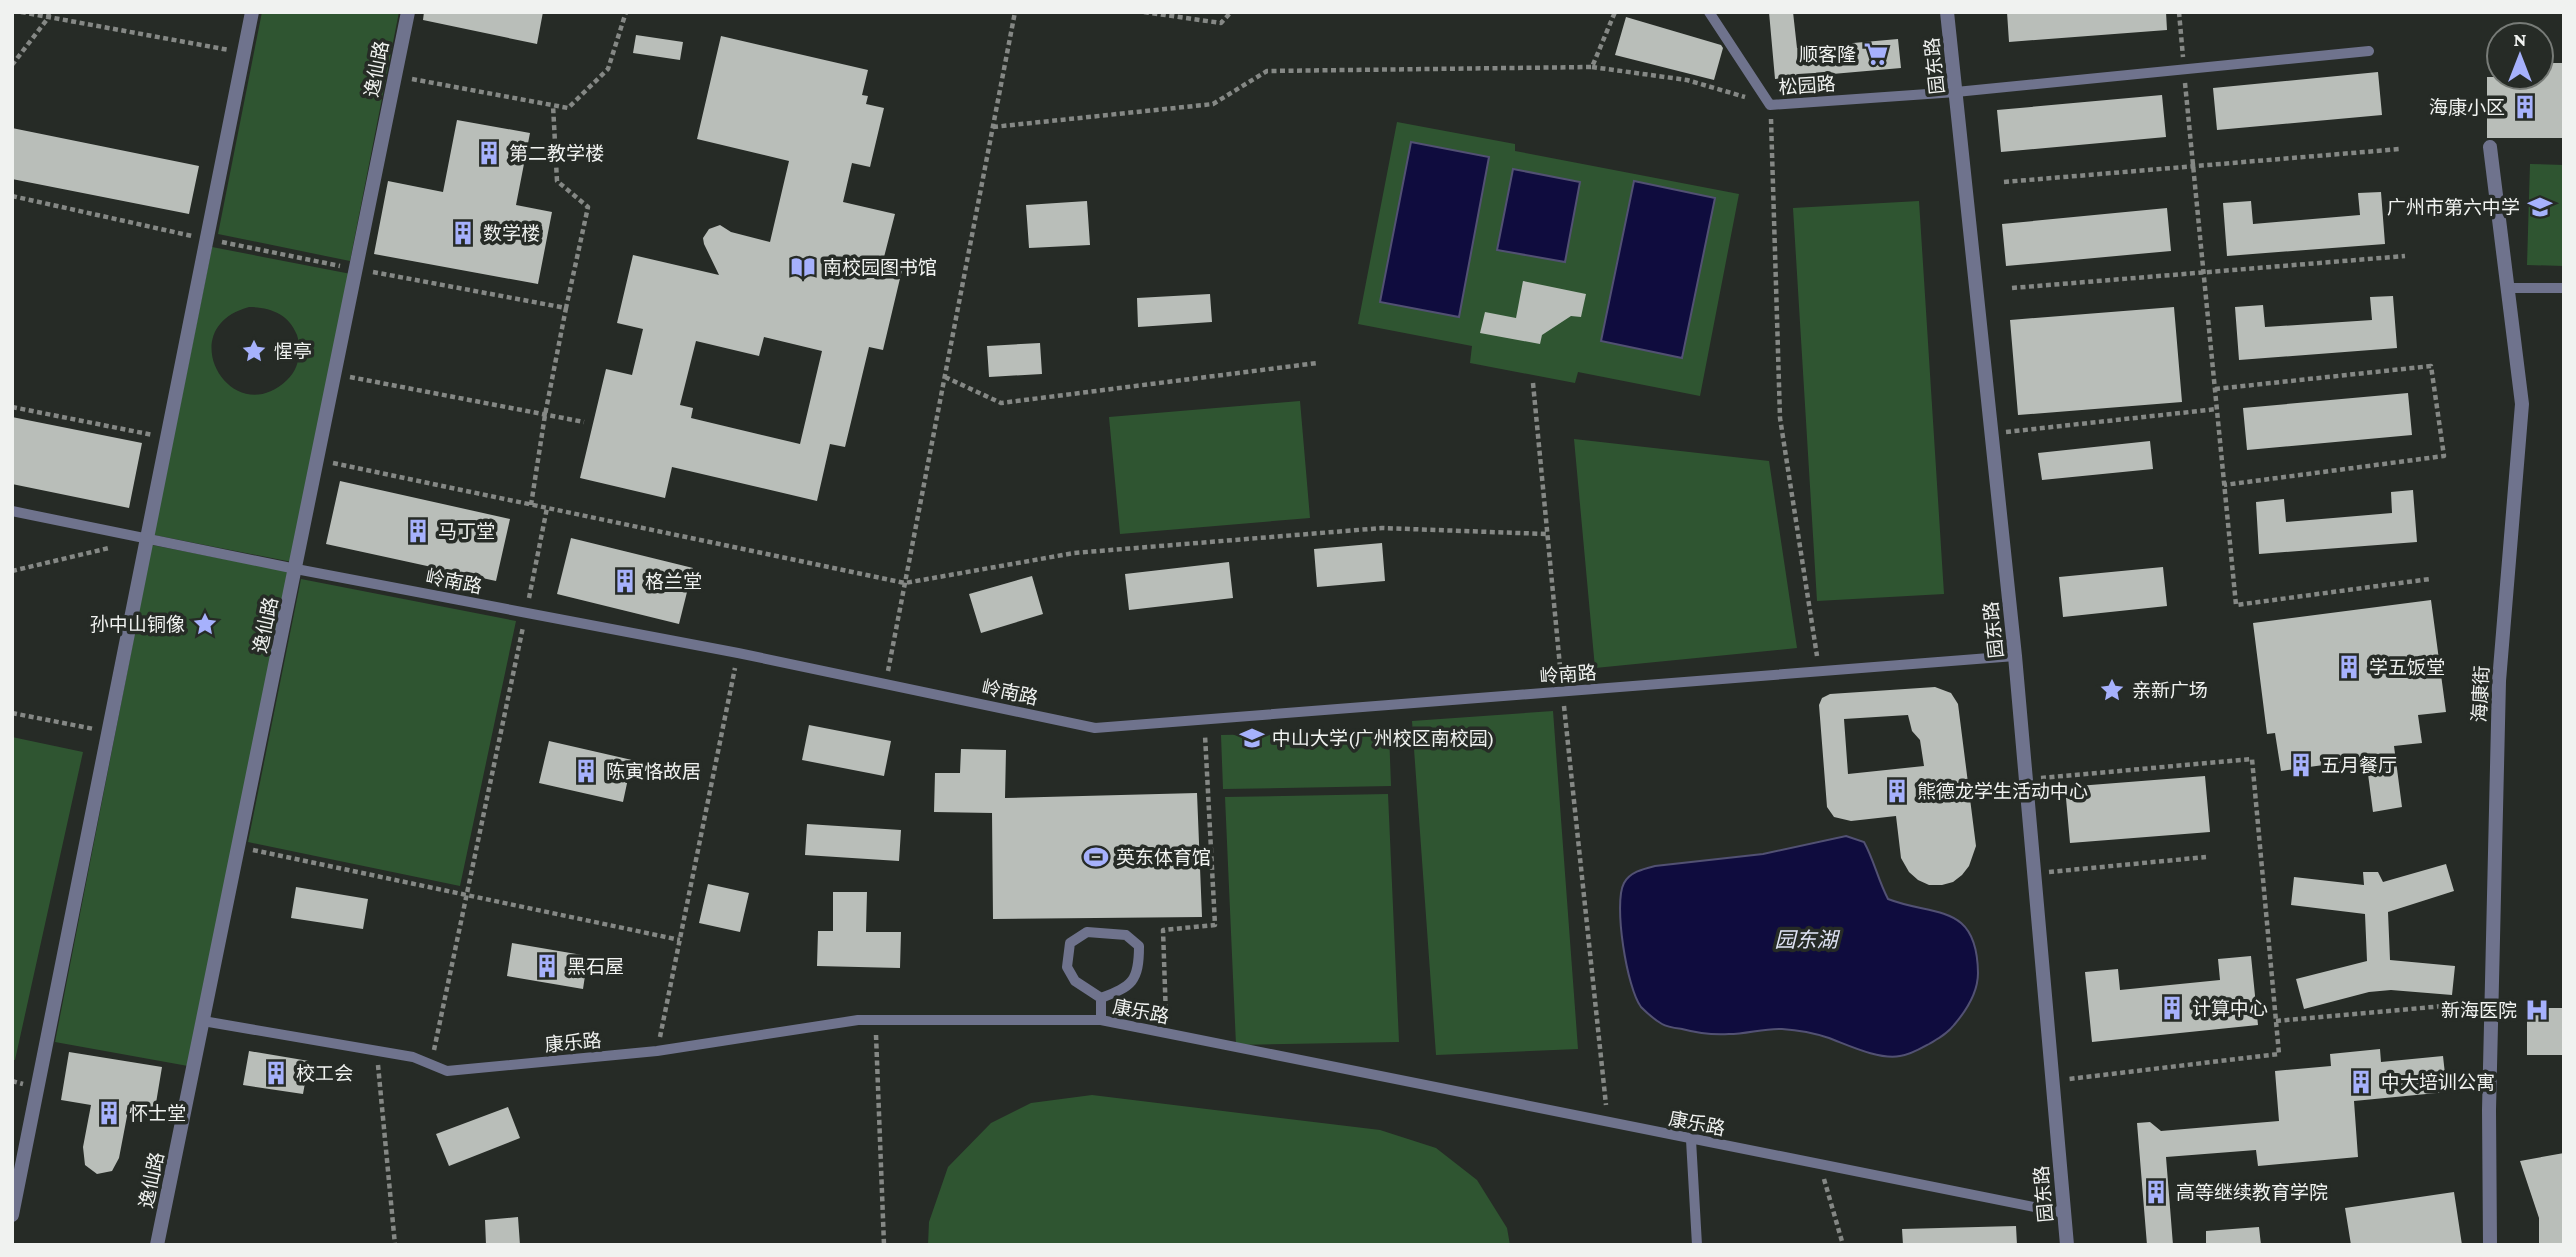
<svg xmlns="http://www.w3.org/2000/svg" width="2576" height="1257" font-family="'Crimson Pro','Noto Sans SC',serif">
	<style>
		.green { fill: #2f5531; fill-rule: evenodd }
		.water { fill: #0f0c3e; stroke: #525173; stroke-width: 2 }
		.building { fill: #b9beb9; fill-rule: evenodd }
		.lines { fill: none; stroke-linecap: round; stroke-linejoin: round }
		.path { stroke: #858885; stroke-width: 4.5; stroke-dasharray: 5 3.5; stroke-linecap: butt }
		.service { stroke: #6f738d; stroke-width: 10 }
		.minor { stroke: #6f738d; stroke-width: 14 }
		.labels { text-anchor: middle; stroke-width: 7; stroke-linejoin: round; paint-order: stroke }
		.poi-label { font-size: 19px; fill: #f0f2f0; stroke: #262b26; text-anchor: start }
		.street-label { font-size: 19px; fill: #f0f2f0; stroke: #262b26 }
		.water-label { font-size: 21px; font-style: italic; fill: #dfe3f4; stroke: #262b26 }
	</style>
	<rect width="100%" height="100%" fill="#262b26"/>
	<path class="green" d="M262,12H399L350,261L218,234Z
		M1397,122L1515,144V151L1739,194L1700,396L1578,372L1575,383L1470,363L1472,346L1358,324Z
		M2530,164L2564,165V266L2527,265Z
		M1919,201L1944,594L1817,601L1793,208Z
		M212,247L351,274L292,562L154,535ZM249,307C270,307 289,314 297,335C302,351 299,369 287,380C232,433 170,328 249,307Z
		M1300,401L1310,518L1120,534L1109,417Z
		M1574,439L1769,461L1797,648L1595,668Z
		M152,545L291,572L188,1066L55,1042Z
		M301,579L516,621L460,886L248,842Z
		M1553,711L1578,1049L1436,1055L1412,721Z
		M1389,732L1391,786L1223,789L1221,735Z
		M12,737L83,752L15,1060H12Z
		M1388,794L1399,1042L1236,1045L1225,797Z
		M1092,1095L1380,1130L1436,1148L1477,1180L1507,1228L1510,1245H928L929,1222L948,1167L991,1123L1031,1103Z"/>
	<path class="water" d="M1411,142L1489,157L1459,317L1380,302Z
		M1513,169L1580,182L1565,262L1497,250Z
		M1634,181L1715,198L1682,358L1601,341Z
		M1846,836L1864,842C1874,860 1878,880 1888,899C1934,917 1977,902 1978,973C1978,992 1966,1011 1954,1025C1947,1034 1939,1038 1929,1044C1920,1049 1910,1055 1900,1056C1879,1060 1848,1045 1829,1038C1814,1033 1797,1030 1782,1029C1764,1028 1747,1034 1729,1034C1714,1035 1697,1033 1682,1029C1675,1028 1667,1027 1662,1024C1655,1020 1646,1012 1641,1007C1627,989 1613,903 1624,883C1630,872 1643,869 1655,866L1763,854Z"/>
	<path class="building" d="M424,12H543L537,44L423,20Z
		M1769,12H1793L1797,48L1898,39L1901,68L1775,79Z
		M2007,12H2166L2167,30L2009,42Z
		M1626,17L1721,45L1723,48L1714,80L1615,55Z
		M636,35L683,42L680,60L633,53Z
		M721,36L868,70L862,95L868,96L866,104L884,108L870,167L852,163L843,202L895,214L882,265L902,270L883,350L869,347L845,447L830,444L817,501L672,467L665,498L580,478L606,369L632,375L643,329L617,323L633,255L719,275L704,244L703,238L709,229L720,225L731,232L770,242L789,161L697,139ZM764,337L822,351L800,444L691,418L693,408L680,405L696,341L759,356Z
		M2541,63H2564V138H2487V77H2541Z
		M2378,72L2382,115L2217,130L2213,88Z
		M2162,95L2166,137L2001,152L1997,110Z
		M457,120L530,133L516,205L552,212L538,284L374,254L388,181L443,192Z
		M12,128L199,166L189,214L12,179Z
		M2381,192L2385,244L2227,256L2223,203L2251,201L2253,224L2360,215L2358,193Z
		M1087,201L1090,245L1029,248L1026,205Z
		M2167,208L2171,251L2006,266L2002,224Z
		M1523,281L1586,294L1581,317L1571,316L1542,335L1540,344L1480,333L1485,312L1516,318Z
		M1210,294L1212,322L1138,327L1137,298Z
		M2393,296L2397,348L2239,360L2235,307L2263,305L2265,327L2372,320L2370,297Z
		M2174,307L2182,402L2018,415L2010,320Z
		M1040,343L1042,374L989,377L987,346Z
		M2408,393L2412,435L2247,450L2243,408Z
		M12,417L142,443L129,508L12,484Z
		M2150,441L2153,469L2042,480L2038,453Z
		M340,481L510,519L496,581L326,544Z
		M2413,490L2417,542L2259,554L2256,502L2284,499L2286,522L2392,513L2391,492Z
		M571,538L693,568L679,624L557,594Z
		M1382,543L1385,581L1317,587L1314,549Z
		M1229,562L1233,598L1129,610L1125,574Z
		M2163,567L2167,606L2063,617L2059,577Z
		M1032,576L1043,614L981,633L969,594Z
		M2431,600L2446,712L2418,715L2422,743L2394,746L2402,807L2373,812L2366,759L2281,771L2275,733L2267,734L2253,623Z
		M1935,687L1951,693L1958,704L1976,846L1969,866L1962,875L1953,882L1942,885H1929L1918,880L1909,872L1901,858L1896,816L1851,821L1834,817L1827,807L1819,705L1822,698L1830,694ZM1908,715L1912,731L1920,740L1924,766L1848,774L1844,719Z
		M809,725L891,741L884,776L802,760Z
		M549,741L632,760L623,802L539,783Z
		M961,749L1006,750L1005,798L1197,793L1202,917L993,919L992,813L934,812L935,773H960Z
		M2205,776L2210,832L2070,843L2065,787Z
		M807,824L901,830L899,861L805,855Z
		M2446,864L2454,891L2388,912L2390,960L2455,966L2452,995L2391,990L2369,992L2304,1009L2296,979L2367,961L2365,914L2291,905L2294,877L2364,885L2363,872H2378L2383,882Z
		M708,884L749,893L740,932L699,923Z
		M296,887L368,899L363,929L291,918Z
		M833,892H867L866,932H901L900,968L817,966L818,931H833Z
		M512,943L588,956L583,989L507,976Z
		M2251,956L2258,1025L2092,1042L2085,972L2118,969L2120,990L2220,980L2218,959Z
		M2527,1008H2564V1055H2527Z
		M2380,1049L2381,1062L2443,1056L2447,1092L2354,1101L2358,1157L2258,1166L2256,1150L2166,1157L2173,1245H2147L2137,1123L2150,1122L2161,1131L2279,1121L2275,1071L2331,1066L2330,1054Z
		M249,1051L309,1061L303,1094L243,1085Z
		M69,1052L162,1067L154,1115L128,1111L119,1158L112,1171L97,1174L85,1165L83,1147L91,1105L61,1100Z
		M508,1107L520,1138L449,1166L436,1134Z
		M2564,1153V1245H2539V1218L2520,1161Z
		M2454,1192L2462,1245H2351L2345,1208Z
		M518,1217L520,1245H486L485,1220Z
		M2016,1226L2017,1245H1903L1902,1229Z
		M2259,1227L2261,1245H2206V1231Z"/>
	<g class="lines">
		<path class="path" d="M21,12L229,50
			M1144,12L1221,23L1231,12
			M2179,12L2183,57
			M12,65L48,18L49,12
			M1592,67L1687,80L1745,97
			M412,79L568,108L608,69L626,12
			M2185,83L2236,605L2430,579
			M1771,119L1780,418L1817,656
			M993,127L1213,104L1267,71L1592,67L1615,12
			M2004,182L2400,149
			M12,196L192,236
			M222,242L340,266
			M373,272L566,308L588,207L557,181L553,105
			M2012,288L2405,256
			M350,377L584,422
			M945,377L1001,403L1317,363
			M1533,383L1561,677
			M2215,389L2431,366L2444,456L2224,485
			M12,407L153,435
			M2006,432L2217,409
			M333,463L905,583L1074,553L1382,528L1546,534
			M531,505L545,415L566,308
			M12,571L109,548
			M529,598L547,508
			M888,671L1015,12
			M1564,706L1606,1105
			M12,713L94,729
			M2041,778L2252,759L2279,1054L2069,1079
			M253,850L680,940
			M2049,872L2206,857
			M1166,1018L1163,930L1215,925L1205,735
			M2276,1021L2466,1004
			M876,1035L884,1245
			M660,1037L735,668
			M434,1050L523,627
			M378,1065L395,1245
			M12,1081L23,1084
			M1824,1179L1843,1245"/>
		<path class="service" d="M1709,12L1770,105L1956,92L2369,51
			M2507,288H2564
			M12,511L296,569L738,653L1095,728L2015,656
			M1101,998L1075,981L1067,967L1070,943L1087,932L1126,935L1139,946C1139,982 1132,986 1101,998V1020
			M203,1021L413,1057L447,1071L657,1051L858,1020H1101L2064,1213
			M1691,1140L1697,1245"/>
		<path class="minor" d="M1947,12L2015,656L2067,1245
			M12,1215L252,12
			M157,1245L408,12
			M2490,1245L2489,1110L2499,681L2522,404L2490,147"/>
	</g>
	<defs>
		<g id="supermarket-bare" transform="scale(1.89)"><path d="M-6-5.5h2.5l.6 2H6L4.5 2H-2.5L-4.4-4H-6ZM-1.5 3.2a1.3 1.3 0 1 0 .1 0ZM3 3.2a1.3 1.3 0 1 0 .1 0Z" fill="#a6b1fc" stroke="#262b26" stroke-width="2.5" paint-order="stroke"/></g>
		<g id="building-bare" transform="scale(1.89)"><path d="M-4-6H4V6H1V3H-1V6H-4ZM-2.5-4.3h1.7v1.8h-1.7ZM.8-4.3h1.7v1.8H.8ZM-2.5-1h1.7V.8h-1.7ZM.8-1h1.7V.8H.8Z" fill="#a6b1fc" stroke="#262b26" stroke-width="2.5" paint-order="stroke"/></g>
		<g id="school-bare" transform="scale(1.89)"><path d="M0-5L7-2L0 1L-7-2ZM-4 1L0 2.5L4 1V4Q0 6-4 4Z" fill="#a6b1fc" stroke="#262b26" stroke-width="2.5" paint-order="stroke"/></g>
		<g id="library-bare" transform="scale(1.89)"><path d="M-6-4Q-3-5.5-.7-3.5V5Q-3 3-6 4ZM6-4Q3-5.5 .7-3.5V5Q3 3 6 4Z" fill="#a6b1fc" stroke="#262b26" stroke-width="2.5" paint-order="stroke"/></g>
		<g id="sight-bare" transform="scale(1.89)"><path d="M0-6L1.8-2.2L6-1.7L2.9 1.2L3.7 5.4L0 3.3L-3.7 5.4L-2.9 1.2L-6-1.7L-1.8-2.2Z" fill="#a6b1fc" stroke="#262b26" stroke-width="2.5" paint-order="stroke"/></g>
		<g id="university-bare" transform="scale(1.89)"><path d="M0-5L7-2L0 1L-7-2ZM-4 1L0 2.5L4 1V4Q0 6-4 4Z" fill="#a6b1fc" stroke="#262b26" stroke-width="2.5" paint-order="stroke"/></g>
		<g id="stadium-bare" transform="scale(1.89)"><path d="M0-5a6.5 5 0 1 0 0 10a6.5 5 0 1 0 0-10ZM-3.5-1.8h7v3.6h-7Z" fill="#a6b1fc" stroke="#262b26" stroke-width="2.5" paint-order="stroke"/></g>
		<g id="hospital-bare" transform="scale(1.89)"><path d="M-5-5h3v3.5h4V-5h3V5h-3V1.5h-4V5h-3Z" fill="#a6b1fc" stroke="#262b26" stroke-width="2.5" paint-order="stroke"/></g>
	</defs>
	<g fill-rule="evenodd">
		<use href="#supermarket-bare" x="1876" y="54"/>
		<use href="#building-bare" x="2525" y="107"/>
		<use href="#building-bare" x="489" y="153"/>
		<use href="#school-bare" x="2540" y="207"/>
		<use href="#building-bare" x="463" y="233"/>
		<use href="#library-bare" x="803" y="267"/>
		<use href="#sight-bare" x="254" y="351"/>
		<use href="#building-bare" x="418" y="531"/>
		<use href="#building-bare" x="625" y="581"/>
		<use href="#sight-bare" x="205" y="624"/>
		<use href="#building-bare" x="2349" y="667"/>
		<use href="#sight-bare" x="2112" y="690"/>
		<use href="#university-bare" x="1252" y="738"/>
		<use href="#building-bare" x="2301" y="765"/>
		<use href="#building-bare" x="586" y="771"/>
		<use href="#building-bare" x="1897" y="791"/>
		<use href="#stadium-bare" x="1096" y="857"/>
		<use href="#building-bare" x="547" y="966"/>
		<use href="#building-bare" x="2172" y="1008"/>
		<use href="#hospital-bare" x="2537" y="1010"/>
		<use href="#building-bare" x="276" y="1073"/>
		<use href="#building-bare" x="2361" y="1082"/>
		<use href="#building-bare" x="109" y="1113"/>
		<use href="#building-bare" x="2156" y="1192"/>
	</g>
	<g class="labels">
		<g class="poi-label">
			<text x="1856" y="61" text-anchor="end">顺客隆</text>
			<text x="2505" y="114" text-anchor="end">海康小区</text>
			<text x="509" y="160">第二教学楼</text>
			<text x="2520" y="214" text-anchor="end">广州市第六中学</text>
			<text x="483" y="240">数学楼</text>
			<text x="823" y="274">南校园图书馆</text>
			<text x="274" y="358">惺亭</text>
			<text x="438" y="538">马丁堂</text>
			<text x="645" y="588">格兰堂</text>
			<text x="185" y="631" text-anchor="end">孙中山铜像</text>
			<text x="2369" y="674">学五饭堂</text>
			<text x="2132" y="697">亲新广场</text>
			<text x="1272" y="745">中山大学(广州校区南校园)</text>
			<text x="2321" y="772">五月餐厅</text>
			<text x="606" y="778">陈寅恪故居</text>
			<text x="1917" y="798">熊德龙学生活动中心</text>
			<text x="1116" y="864">英东体育馆</text>
			<text x="567" y="973">黑石屋</text>
			<text x="2192" y="1015">计算中心</text>
			<text x="2517" y="1017" text-anchor="end">新海医院</text>
			<text x="296" y="1080">校工会</text>
			<text x="2381" y="1089">中大培训公寓</text>
			<text x="129" y="1120">怀士堂</text>
			<text x="2176" y="1199">高等继续教育学院</text>
		</g>
		<g class="street-label">
			<text transform="translate(1934 66) rotate(-96)" y="7">园东路</text>
			<text transform="translate(376 69) rotate(-79)" y="7">逸仙路</text>
			<text transform="translate(1807 85) rotate(-4)" y="7">松园路</text>
			<text transform="translate(454 581) rotate(11)" y="7">岭南路</text>
			<text transform="translate(265 625) rotate(-78)" y="7">逸仙路</text>
			<text transform="translate(1993 630) rotate(-96)" y="7">园东路</text>
			<text transform="translate(1568 674) rotate(-4)" y="7">岭南路</text>
			<text transform="translate(1010 692) rotate(12)" y="7">岭南路</text>
			<text transform="translate(2480 694) rotate(-87)" y="7">海康街</text>
			<text transform="translate(1141 1011) rotate(11)" y="7">康乐路</text>
			<text transform="translate(573 1042) rotate(-5)" y="7">康乐路</text>
			<text transform="translate(1697 1123) rotate(11)" y="7">康乐路</text>
			<text transform="translate(151 1180) rotate(-78)" y="7">逸仙路</text>
			<text transform="translate(2043 1194) rotate(-95)" y="7">园东路</text>
		</g>
		<g class="water-label">
			<text x="1806" y="947">园东湖</text>
		</g>
	</g>
	<rect width="2576" height="1257" fill="none" stroke="#f0f2f0" stroke-width="28"/>
	<g transform="translate(2520 56)"><circle r="33" fill="#262b26" stroke="#777b77" stroke-width="2"/>
	<path d="M0-5L12 26L0 18L-12 26Z" fill="#a6b1fc"/>
	<text y="-10" font-size="19" font-weight="bold" text-anchor="middle" fill="#f0f2f0">N</text>
	</g>
</svg>
